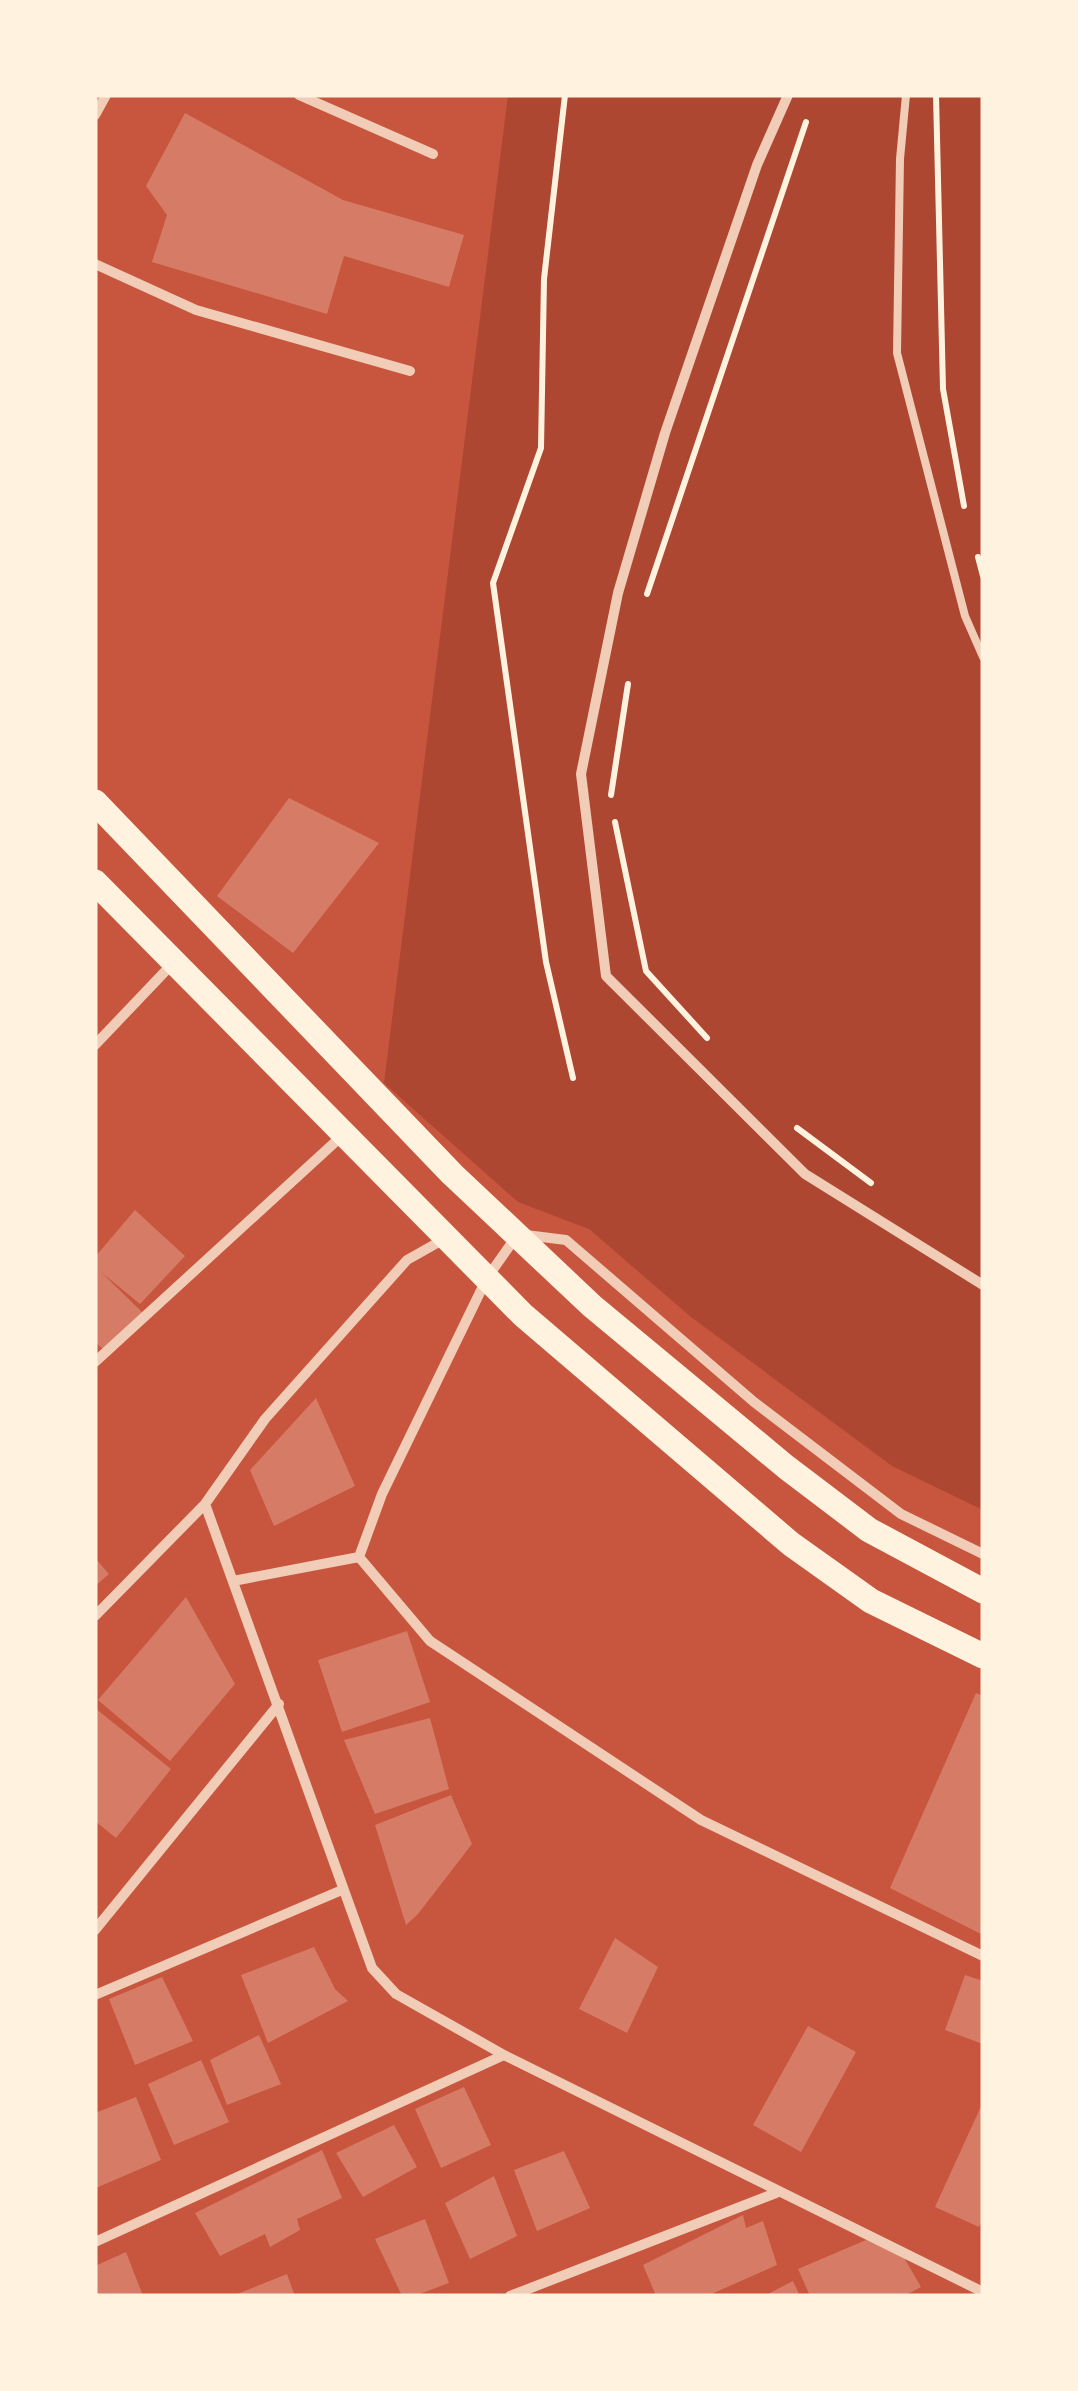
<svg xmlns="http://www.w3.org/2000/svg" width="1078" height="2391" font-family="Roboto,sans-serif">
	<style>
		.green { fill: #ae4732 }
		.building { fill: #d67c66 }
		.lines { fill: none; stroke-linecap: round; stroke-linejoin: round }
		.path { stroke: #fff3e0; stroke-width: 6 }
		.service { stroke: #f1ccb7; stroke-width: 8 }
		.minor { stroke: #f1ccb7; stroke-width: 10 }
		.primary { stroke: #fff3e0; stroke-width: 25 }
	</style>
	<rect width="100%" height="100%" fill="#c8553d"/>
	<path class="green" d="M508,95H983V1510L892,1466L691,1317L589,1229L518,1202L384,1083Z"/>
	<path class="building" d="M185,113L343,200L464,235L449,287L344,256L327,314L152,262L167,215L146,186Z
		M289,798L379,843L293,953L217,896Z
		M135,1210L185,1256L140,1304L101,1272L143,1313L106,1352L95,1342V1257Z
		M316,1398L355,1486L274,1526L250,1470Z
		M95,1558L109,1574L95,1586Z
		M186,1597L235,1684L170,1761L98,1700Z
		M407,1631L430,1702L342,1732L318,1660Z
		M976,1693L983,1696V1935L890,1888Z
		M95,1708L171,1769L116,1838L95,1821Z
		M430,1718L449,1789L375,1814L344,1740Z
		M451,1795L472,1844L418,1914L406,1925L375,1825Z
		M615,1938L658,1967L627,2033L579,2009Z
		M314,1947L335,1989L348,2001L268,2043L241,1975Z
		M965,1975L983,1981V2044L945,2030Z
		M162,1977L193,2041L135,2065L109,1999Z
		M808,2026L856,2052L801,2152L753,2125Z
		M259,2035L281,2084L227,2105L210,2060Z
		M201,2060L229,2122L174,2145L148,2084Z
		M464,2087L491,2145L441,2168L415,2109Z
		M136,2097L161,2160L96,2188L95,2113Z
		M983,2102V2218L979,2227L935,2207Z
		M394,2125L417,2167L363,2197L336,2153Z
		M322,2150L342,2198L297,2219L300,2230L270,2247L265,2234L220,2256L195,2213Z
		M564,2151L590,2208L537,2231L514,2170Z
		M494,2176L517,2236L470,2259L445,2203Z
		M743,2215L746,2228L763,2221L777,2265L707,2296H656L643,2265Z
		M425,2219L449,2283L414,2296H402L375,2239Z
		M866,2240L903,2256L921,2287L904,2296H810L798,2269Z
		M126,2252L143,2296H95V2266Z
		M287,2274L295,2296H232Z
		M793,2281L800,2296H764Z"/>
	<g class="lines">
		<path class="path" d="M565,95L544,279L541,448L493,583L546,962L573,1078
			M936,95L943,389L964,506
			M978,557L983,576
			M647,594L806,122
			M611,795L628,684
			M615,822L646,971L707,1038
			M797,1128L871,1183"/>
		<path class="service" d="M906,95L900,159L897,353L965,616L983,657"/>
		<path class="minor" d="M299,95L433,154
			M788,95L757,165L665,433L618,593L581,774L606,976L805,1174L983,1285
			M95,115L106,95
			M95,264L196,310L410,371
			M95,1045L175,961
			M95,1362L345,1133
			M205,1504L372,1968L396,1994L504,2055L983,2292
			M983,1554L901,1514L754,1402L566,1240L518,1234L487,1278L382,1494L359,1557L430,1641L701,1820L983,1956
			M233,1581L359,1557
			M95,1616L205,1504L265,1419L407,1260L446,1238
			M95,1930L279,1704
			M95,1995L342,1890
			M95,2242L504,2055
			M510,2296L776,2193"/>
		<path class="primary" d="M95,802L452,1174L592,1306L786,1467L869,1530L983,1591
			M95,882L523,1315L791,1544L871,1601L983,1656"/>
	</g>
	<rect width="1078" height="2391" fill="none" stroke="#fff3e0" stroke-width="195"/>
</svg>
